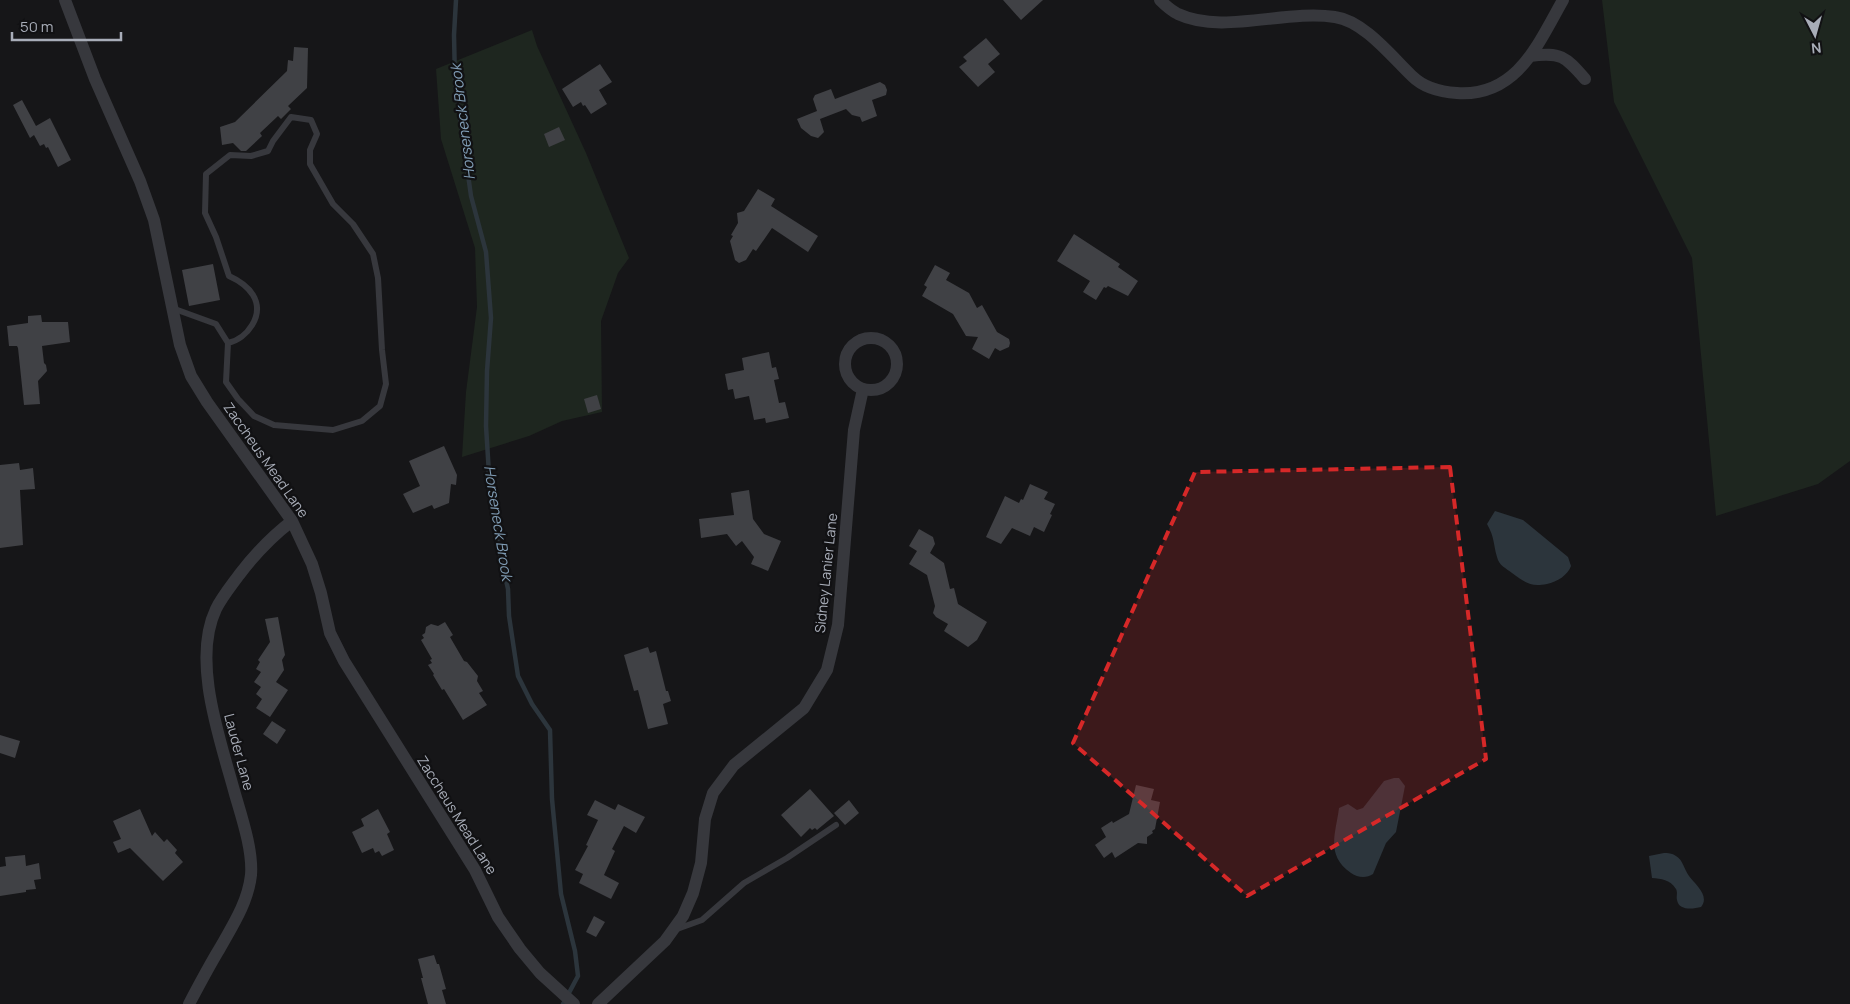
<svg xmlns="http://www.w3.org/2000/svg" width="1850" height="1004" font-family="Manrope,sans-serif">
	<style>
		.green { fill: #1e261f }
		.water { fill: #2c353c }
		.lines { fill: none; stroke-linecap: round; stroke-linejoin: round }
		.stream { stroke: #2c353c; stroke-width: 4.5 }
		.building { fill: #404145 }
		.lane { stroke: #37383d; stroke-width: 6 }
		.street { stroke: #37383d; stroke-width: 12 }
		.marked { fill: #d62828; fill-opacity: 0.2; stroke: #d62828; stroke-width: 4; stroke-dasharray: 10 6; stroke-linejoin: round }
		.labels { text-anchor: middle; stroke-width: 4.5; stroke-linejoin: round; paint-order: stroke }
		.street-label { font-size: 14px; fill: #a8adb8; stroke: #111113 }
		.water-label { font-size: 15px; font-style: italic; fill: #7f9bb3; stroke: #111113 }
	</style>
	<rect width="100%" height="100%" fill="#161618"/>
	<path class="green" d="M1602,0H1850V461L1818,484L1716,516L1692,258L1614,102Z
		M532,30L537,46L586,153L629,258L618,273L601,321L602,412L562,421L529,436L462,457L466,392L477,307L475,248L441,139L436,69Z"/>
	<path class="water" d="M1495,511L1523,520L1568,557L1571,566C1568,575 1557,582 1547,584C1530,587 1526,583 1512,573C1506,568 1499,566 1497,557C1493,544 1495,538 1487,524Z
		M1394,778H1399L1405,786L1396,832L1386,843L1373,874C1367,878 1358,878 1351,873C1325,855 1336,833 1339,808L1348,804L1357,810L1363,808L1384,781Z
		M1664,853C1668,853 1672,853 1676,856C1683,860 1684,869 1689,876C1696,885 1710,896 1701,907C1693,909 1679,911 1677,900C1676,896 1678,893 1676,889C1670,879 1661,879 1652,878L1649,856Z"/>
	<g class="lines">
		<path class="stream" d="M456,0L454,35L455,81L471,196L486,252L491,318L487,371L486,426L490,490L498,545L508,589L509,616L518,676L532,704L550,730L552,799L561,894L575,951L578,976L563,1004"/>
	</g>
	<path class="building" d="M1003,0H1043L1021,20Z
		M986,38L1000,54L988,64L995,72L978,87L959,67L967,61L963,57Z
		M294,47L308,48L307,88L288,106L291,109L281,119L278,116L260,133L262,136L246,151H241L233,143L222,145L220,127L235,122L287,71L288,60L293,61Z
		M600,64L612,82L599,90L607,104L591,114L585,105L583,106L581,102L573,107L562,89Z
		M880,82L885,85L887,90L886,95L872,100L877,116L862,122L860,117L852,115L846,109L820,119L824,132L818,138L811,136L801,128L797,119L817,111L813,99L815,95L831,89L835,99Z
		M22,100L36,126L50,118L71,160L58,167L48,147L46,148L44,144L40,146L34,135L30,138L13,105Z
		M559,127L565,140L549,147L544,134Z
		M758,189L775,199L771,206L818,236L808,252L772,228L756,251L753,249L746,260L739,263L735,260L730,241L733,236L731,235L738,223L737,213L744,211Z
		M1074,234L1120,264L1118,267L1138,281L1128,296L1108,286L1106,288L1104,287L1096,300L1083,292L1090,281L1057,261Z
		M213,264L220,300L189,306L182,270Z
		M935,265L950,273L946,280L969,293L977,308L982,305L997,332L1009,339L1010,343L1009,347L1000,351L995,348L989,359L972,349L978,337L966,336L953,314L922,296L927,287L924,285Z
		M41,315L42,322H68L70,342L42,346L44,363L46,365L47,371L38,381L40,404L24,405L18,348L17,346H9L7,326L28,323V316Z
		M769,352L772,368L776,367L779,379L774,380L779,403L785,402L789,418L766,423L765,418L754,420L749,396L735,399L733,389L728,390L725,374L744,370L742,358Z
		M597,395L601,409L588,413L584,399Z
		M444,446L457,475L456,485L451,484L449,503L434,509L432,505L413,513L403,494L420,486L409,461Z
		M19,463L20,470L33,468L35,489L20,490L23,545L0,548V465Z
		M1030,484L1048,492L1044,499L1055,504L1050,514L1052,515L1044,532L1034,527L1030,536L1012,528L1001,544L986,537L1005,496L1019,503L1021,499L1023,500Z
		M749,490L753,519L764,534L781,541L768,571L751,564L754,557L742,541L736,546L727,534L701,538L699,519L734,515L731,493Z
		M919,529L933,537L935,544L930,553L944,563L950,589L954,588L958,604L987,622L977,640L968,647L944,631L948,624L936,617L933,613L935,606L927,575L909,564L917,551L909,546Z
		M278,617L285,655L282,660L284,670L276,682L288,690L270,717L256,708L262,699L256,694L261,687L254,682L261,672L256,669L260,662L258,660L270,642L265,619Z
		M445,622L453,635L450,637L464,661L467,662L478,676L477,681L483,691L479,693L487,705L463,720L444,689L442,690L433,675L434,674L428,665L432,663L430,660L432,659L421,640L424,638L422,635L425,633L426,627L431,624L438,626Z
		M648,647L650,653L656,651L666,691H668L671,701L663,704L668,724L648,729L638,690L634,691L624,655Z
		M272,721L286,730L277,744L263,734Z
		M0,735L20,741L15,758L0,753Z
		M1136,785L1154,789L1151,800L1160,802L1155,829L1152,831L1153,833L1147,837V844L1138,843L1115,858L1112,852L1104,858L1095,845L1106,837L1101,828L1112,821L1113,823L1129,814Z
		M810,789L834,816L817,830L815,828L812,830L810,828L801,837L781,815Z
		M595,800L615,810L618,804L645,817L636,833L624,826L612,849L615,851L604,875L619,883L611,899L579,883L583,874L575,870L588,846L586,845L598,820L587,815Z
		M849,800L859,813L845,825L834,813Z
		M140,809L152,836L155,832L164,842L167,839L177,850L175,853L183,862L163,881L130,848L118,853L113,842L121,839L113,821Z
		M378,809L390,832L387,834L394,850L382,856L379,851L375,853L373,848L362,853L352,832L364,826L361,819Z
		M25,855L26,866L39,863L41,879L34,880L36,889L26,890V892L0,896V867L6,866L5,857Z
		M594,916L605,922L596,937L586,932Z
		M434,955L437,964H439L446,989L442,990L446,1004H428L421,978H423L418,959Z"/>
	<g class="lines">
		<path class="lane" d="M172,308L216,324L228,343L226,382L238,399L254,416L274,425L333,430L362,421L380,406L386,384L382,350L378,278L373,254L353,224L333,204L310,164V150L317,134L311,120L291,117L273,141L268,151L251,156L230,155L206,174L205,213L216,237L229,276C238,280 248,287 253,295C265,315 247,339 228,343
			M677,929L702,920L744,883L787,858L836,825"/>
		<path class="street" d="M65,0L95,79L140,181L154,220L180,345L191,376L207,402L292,521L312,564L321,593L330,633L344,661L475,870L498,917L520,949L540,973L574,1004
			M1160,0C1165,5 1172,11 1178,14C1223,35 1286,9 1335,17C1364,21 1392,57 1412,76C1424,88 1441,92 1457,93C1517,97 1538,44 1563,0
			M1530,56C1561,52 1565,56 1585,79
			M845 364a26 26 0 1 1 52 0a26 26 0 1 1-52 0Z
			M189,1004C199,985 209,966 220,948C233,925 248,902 251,875C253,851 242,818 235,794C221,742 191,661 216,609C222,597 231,586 239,575C255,554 271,537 292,521
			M598,1004L665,941L683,916L693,893L701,863L705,819L713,793L734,765L804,708L827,670L838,625L854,430L863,389"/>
	</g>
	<path class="marked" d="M1450,467L1486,759L1247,896L1073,743L1195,472Z"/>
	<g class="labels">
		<g class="street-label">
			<text transform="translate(266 460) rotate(55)" y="5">Zaccheus Mead Lane</text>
			<text transform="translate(826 573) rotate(-84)" y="5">Sidney Lanier Lane</text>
			<text transform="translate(239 752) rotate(75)" y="5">Lauder Lane</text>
			<text transform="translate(457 815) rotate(58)" y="5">Zaccheus Mead Lane</text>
		</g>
		<g class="water-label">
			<text transform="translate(463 122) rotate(-97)" y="5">Horseneck Brook</text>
			<text transform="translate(498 523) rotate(81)" y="5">Horseneck Brook</text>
		</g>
	</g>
	<g transform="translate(1815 35) rotate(174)" stroke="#111113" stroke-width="4" paint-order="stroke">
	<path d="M0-4L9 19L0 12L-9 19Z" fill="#a8adb8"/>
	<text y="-8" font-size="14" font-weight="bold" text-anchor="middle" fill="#a8adb8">N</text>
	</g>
	<path d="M12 32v8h109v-8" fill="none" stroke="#a8adb8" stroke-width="2.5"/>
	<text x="20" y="32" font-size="15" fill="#a8adb8" stroke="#111113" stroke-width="4" paint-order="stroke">50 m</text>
</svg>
